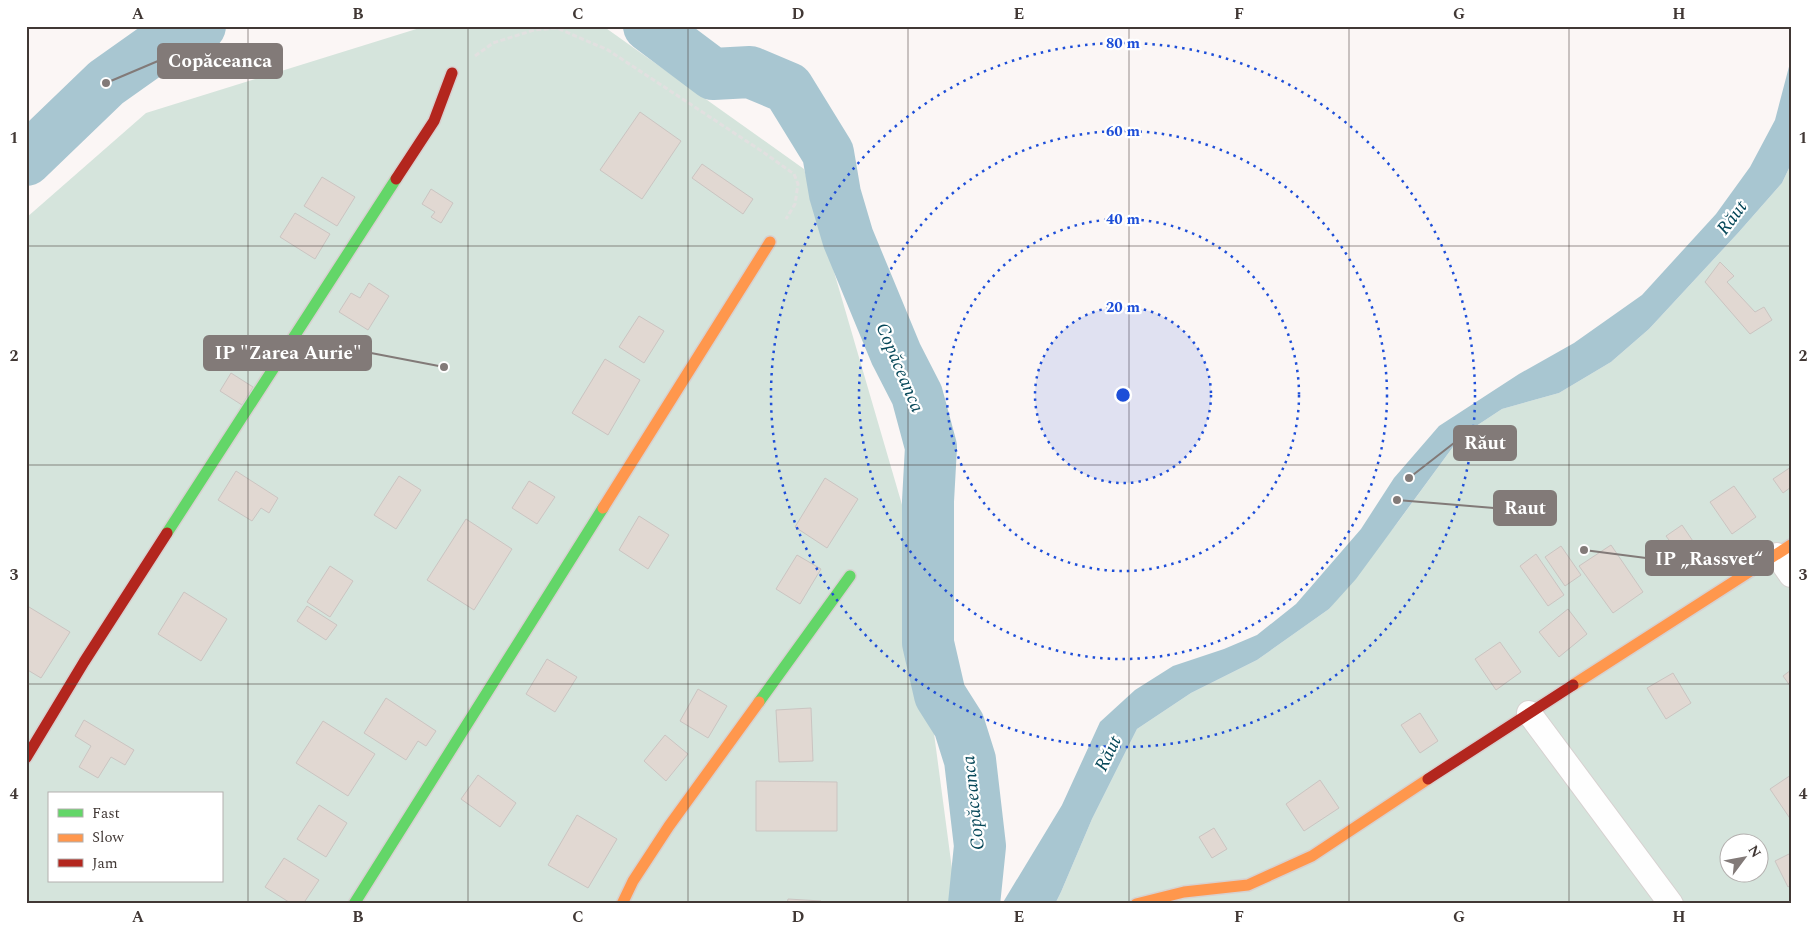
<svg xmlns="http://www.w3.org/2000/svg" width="1817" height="930" font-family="Spectral,serif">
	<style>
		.green { fill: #d5e4dc; fill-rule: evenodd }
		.water { fill: #a8c6d1 }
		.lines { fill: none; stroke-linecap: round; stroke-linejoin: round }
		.river { stroke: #a8c6d1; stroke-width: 52 }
		.building { fill: #e1d8d2; stroke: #cac4c1 }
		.street-casing { stroke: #d7d1d0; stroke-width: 26 }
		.fast-casing { stroke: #d7d1d0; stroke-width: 14 }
		.slow-casing { stroke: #d7d1d0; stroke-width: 14 }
		.jam-casing { stroke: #d7d1d0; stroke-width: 14 }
		.path { stroke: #e2e0e0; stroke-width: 3; stroke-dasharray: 5 2.5; stroke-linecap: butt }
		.street { stroke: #fefefe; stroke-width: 24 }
		.fast { stroke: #63d668; stroke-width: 11 }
		.slow { stroke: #ff974d; stroke-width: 11 }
		.jam { stroke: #b3261e; stroke-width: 11 }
		.grid { fill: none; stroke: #413835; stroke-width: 1; stroke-opacity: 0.55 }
		.ring { fill: none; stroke: #1d4ed8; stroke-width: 2.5; stroke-dasharray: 2.5 5 }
		.labels { text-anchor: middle; stroke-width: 4.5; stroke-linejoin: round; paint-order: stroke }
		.water-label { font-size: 19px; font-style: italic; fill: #074859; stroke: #fff }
		.centre { fill: #1d4ed8; stroke: #fff; stroke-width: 2.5 }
		.ring-label { font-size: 15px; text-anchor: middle; font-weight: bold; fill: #1d4ed8; stroke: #fff; stroke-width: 4.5; stroke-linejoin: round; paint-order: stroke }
		.leader { fill: none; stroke: #827a78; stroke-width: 2 }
		.callout-dot { fill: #827a78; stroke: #fff; stroke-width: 2 }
		.callout { fill: #827a78; stroke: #827a78; stroke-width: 2 }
		.callout-label { font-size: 19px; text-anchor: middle; font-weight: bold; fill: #fff }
		.neatline { fill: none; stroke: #413835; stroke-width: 2 }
		.grid-label { font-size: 16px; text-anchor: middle; font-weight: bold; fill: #413835 }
	</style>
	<rect width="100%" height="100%" fill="#fbf6f5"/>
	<path class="green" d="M426,26H603L804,169L905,515L954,884L953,904H26V218L146,113ZM49,794H221V881H49Z
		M1791,164V904H1055L1061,892L1092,819L1137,729L1191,693L1257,660L1329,609L1398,522L1461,436L1502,409L1559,393L1611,362L1649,329L1738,233L1782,183ZM1730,842H1760V872H1730Z"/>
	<path class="water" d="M1791,59V164L1782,183L1738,233L1649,329L1611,362L1559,393L1502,409L1461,436L1356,579L1329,609L1257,660L1191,693L1137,729L1092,819L1061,892L1055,904H1002L1062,805L1100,722L1135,690L1173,666L1224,649L1257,635L1296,604L1361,529L1394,478L1439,426L1519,374L1574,343L1642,295L1716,214L1750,167L1775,120Z"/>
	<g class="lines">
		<path class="river" d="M649,26L713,74L750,72L788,88L828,153L835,194L848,238L896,354L917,395L931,447L928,501V643L940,695L959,725L970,760L980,846L974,904
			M26,160L106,83L154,49L200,26"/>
	</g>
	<path class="building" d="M640,112L681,141L642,199L600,170Z
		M702,164L753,199L743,214L692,178Z
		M322,177L355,197L337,226L304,206Z
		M431,189L453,203L441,223L431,217L435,212L422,204Z
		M295,213L330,234L315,259L280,237Z
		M1720,262L1734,276L1727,282L1755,312L1764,307L1772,320L1750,334L1705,282Z
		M369,283L389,296L368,330L339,312L351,293L360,298Z
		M639,316L664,331L644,363L619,347Z
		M605,359L640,380L608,435L572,413Z
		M231,373L253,387L242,405L220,391Z
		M1791,467V487L1783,493L1773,479Z
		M236,471L278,498L269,513L261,508L252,521L218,500Z
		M399,476L421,490L396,529L374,515Z
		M825,478L858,499L827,548L795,527Z
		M529,481L555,497L537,524L512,508Z
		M1734,486L1756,517L1732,534L1710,502Z
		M639,516L669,535L648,569L619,550Z
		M466,519L512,549L474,610L427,580Z
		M1682,525L1701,553L1686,563L1666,536Z
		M1611,545L1643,592L1613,613L1579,566Z
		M1561,546L1581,575L1565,586L1545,557Z
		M1536,554L1564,595L1548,606L1520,566Z
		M797,555L821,569L800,604L776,589Z
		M330,566L353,581L330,617L307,602Z
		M184,592L227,619L201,661L158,634Z
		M307,606L337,625L326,640L297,621Z
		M29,607L70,632L41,678L26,669V612Z
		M1568,609L1587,634L1559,657L1539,632Z
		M1500,642L1521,672L1496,690L1475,659Z
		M547,659L577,677L555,712L526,694Z
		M1791,670V687L1783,676Z
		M1673,673L1691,703L1666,719L1647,688Z
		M698,689L727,706L708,738L680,721Z
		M386,698L436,731L426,746L418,741L406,760L364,733Z
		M811,708L813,761L779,762L776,710Z
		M1420,713L1438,741L1420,753L1401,725Z
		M84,720L134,750L125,765L111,757L98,778L79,767L91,746L75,736Z
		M323,721L375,754L348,796L296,763Z
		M665,735L688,754L666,781L644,761Z
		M478,775L516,803L500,827L461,799Z
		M1791,775V820L1770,789Z
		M1320,780L1339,808L1304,831L1286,804Z
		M756,781L837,782V831H756Z
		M319,805L347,823L326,857L297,839Z
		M577,815L617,839L588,888L548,865Z
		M1214,828L1227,849L1212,858L1199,837Z
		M1791,853V885L1788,887L1775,861Z
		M284,858L319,880L303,904H292L265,887Z
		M788,899L821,901V904H787Z"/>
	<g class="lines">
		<g class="street-casing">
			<path id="street" d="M1777,555L1791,575
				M1529,713L1671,904"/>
		</g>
		<g class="fast-casing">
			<path id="fast" d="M167,533L396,179
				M759,702L850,576
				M354,904L603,508"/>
		</g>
		<g class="slow-casing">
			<path id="slow" d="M603,508L770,242
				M1573,685L1791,545
				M622,904L633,881L669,826L759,702
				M1136,904L1184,892L1248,885L1312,856L1428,779"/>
		</g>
		<g class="jam-casing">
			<path id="jam" d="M396,179L434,121L452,73
				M26,758L84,662L167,533
				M1428,779L1573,685"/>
		</g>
		<path class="path" d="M475,56L493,43L534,30L557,28L608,50L763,152L794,174L798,184L795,204L786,219"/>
		<use href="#street" class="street"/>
		<use href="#fast" class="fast"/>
		<use href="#slow" class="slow"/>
		<use href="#jam" class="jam"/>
	</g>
	<path class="grid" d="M248,26V904M468,26V904M688,26V904M908,26V904M1129,26V904M1349,26V904M1569,26V904M26,246H1791M26,465H1791M26,684H1791"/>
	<circle cx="1123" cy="395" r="88" fill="#1d4ed8" fill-opacity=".12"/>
	<g class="ring">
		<circle cx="1123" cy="395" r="88"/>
		<circle cx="1123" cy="395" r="176"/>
		<circle cx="1123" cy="395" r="264"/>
		<circle cx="1123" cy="395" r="352"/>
	</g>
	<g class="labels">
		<g class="water-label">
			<text transform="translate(1731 217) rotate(-53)" y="7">Răut</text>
			<text transform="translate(901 367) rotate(67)" y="7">Copăceanca</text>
			<text transform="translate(1107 753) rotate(-64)" y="7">Răut</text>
			<text transform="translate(972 803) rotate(-96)" y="7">Copăceanca</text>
		</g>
	</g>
	<circle cx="1123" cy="395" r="8" class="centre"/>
	<g class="ring-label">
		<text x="1123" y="48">80 m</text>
		<text x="1123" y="136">60 m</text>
		<text x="1123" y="224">40 m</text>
		<text x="1123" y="312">20 m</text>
	</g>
	<path class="leader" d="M106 83L158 61M444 367L371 353M1409 478L1454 443M1397 500L1494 508M1584 550L1646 558"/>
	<g class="callout-dot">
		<circle cx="106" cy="83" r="5"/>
		<circle cx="444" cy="367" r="5"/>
		<circle cx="1409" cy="478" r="5"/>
		<circle cx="1397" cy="500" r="5"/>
		<circle cx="1584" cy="550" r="5"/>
	</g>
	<g class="callout">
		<rect x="158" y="44" width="124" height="34" rx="5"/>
		<rect x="204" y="336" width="167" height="34" rx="5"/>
		<rect x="1454" y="426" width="62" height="34" rx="5"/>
		<rect x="1494" y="491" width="62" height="34" rx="5"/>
		<rect x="1646" y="541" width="127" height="34" rx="5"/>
	</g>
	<g class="callout-label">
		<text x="220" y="67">Copăceanca</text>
		<text x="288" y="359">IP "Zarea Aurie"</text>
		<text x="1485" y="449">Răut</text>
		<text x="1525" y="514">Raut</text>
		<text x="1709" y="565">IP „Rassvet“</text>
	</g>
	<rect width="1817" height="930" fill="none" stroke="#ffffff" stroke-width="55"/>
	<rect x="48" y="792" width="175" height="90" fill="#ffffff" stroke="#b3afae"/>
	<rect x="58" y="809" width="25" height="8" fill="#63d668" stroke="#b3afae"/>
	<text x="92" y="818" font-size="15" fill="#413835">Fast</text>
	<rect x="58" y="834" width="25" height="8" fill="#ff974d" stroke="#b3afae"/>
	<text x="92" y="842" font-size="15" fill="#413835">Slow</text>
	<rect x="58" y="859" width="25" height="8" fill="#b3261e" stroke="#b3afae"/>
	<text x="92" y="868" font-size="15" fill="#413835">Jam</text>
	<g transform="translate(1744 858) rotate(58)"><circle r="24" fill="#ffffff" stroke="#b3afae"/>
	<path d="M0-4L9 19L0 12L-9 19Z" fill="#827a78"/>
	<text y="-8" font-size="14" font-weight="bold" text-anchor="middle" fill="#413835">N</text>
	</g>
	<rect x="28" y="28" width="1762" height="874" class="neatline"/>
	<g class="grid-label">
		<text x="138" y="19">A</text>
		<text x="358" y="19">B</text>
		<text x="578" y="19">C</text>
		<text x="798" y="19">D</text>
		<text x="1019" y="19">E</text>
		<text x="1239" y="19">F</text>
		<text x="1459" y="19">G</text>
		<text x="1679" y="19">H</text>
		<text x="14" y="143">1</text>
		<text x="1803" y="143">1</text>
		<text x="14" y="361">2</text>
		<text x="1803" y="361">2</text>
		<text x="14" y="580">3</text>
		<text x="1803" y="580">3</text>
		<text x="14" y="799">4</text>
		<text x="1803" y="799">4</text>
		<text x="138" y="922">A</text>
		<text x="358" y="922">B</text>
		<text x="578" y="922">C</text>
		<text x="798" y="922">D</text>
		<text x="1019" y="922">E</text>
		<text x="1239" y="922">F</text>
		<text x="1459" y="922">G</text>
		<text x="1679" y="922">H</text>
	</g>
</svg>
